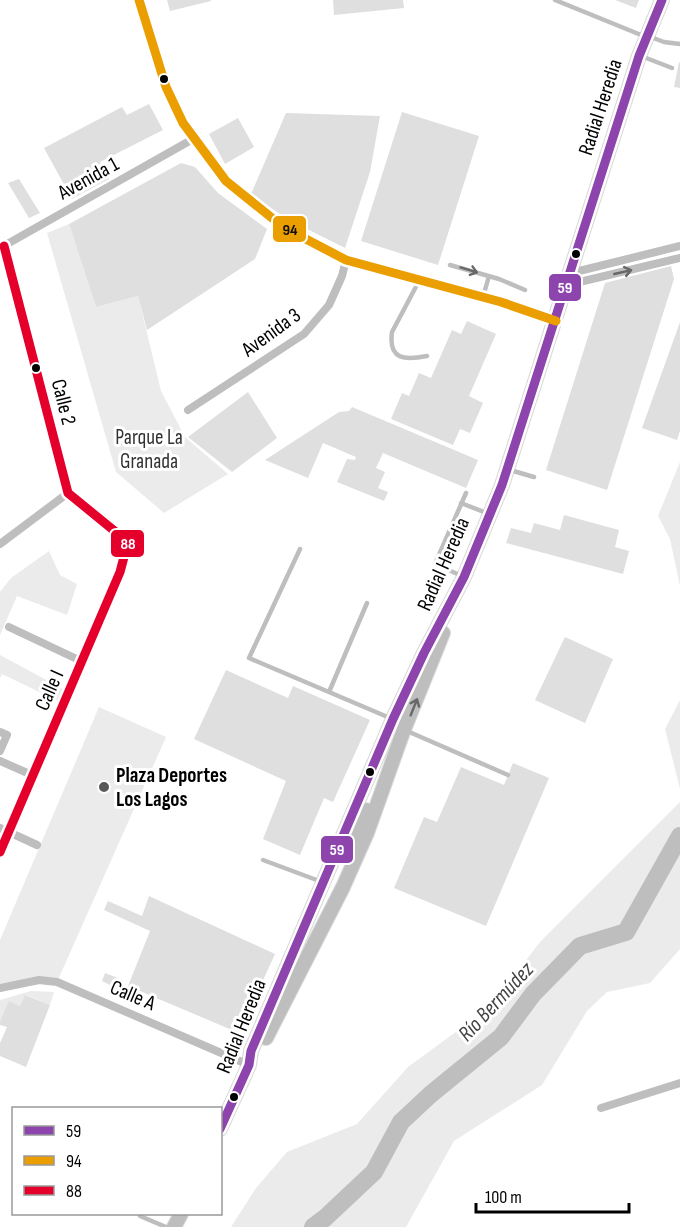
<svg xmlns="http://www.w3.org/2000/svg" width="680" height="1227" font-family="'Sofia Sans Condensed',sans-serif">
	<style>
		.green { fill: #ebebeb }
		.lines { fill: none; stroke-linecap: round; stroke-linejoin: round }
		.river { stroke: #bebebe; stroke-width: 18 }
		.building { fill: #dfdfdf }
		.primary-casing { stroke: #dbdbdb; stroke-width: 16 }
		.service { stroke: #bebebe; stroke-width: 4.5 }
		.minor { stroke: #bebebe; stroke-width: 8 }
		.primary { stroke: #bebebe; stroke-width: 14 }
		.bus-1-casing { stroke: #fff; stroke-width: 14 }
		.bus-2-casing { stroke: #fff; stroke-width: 14 }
		.bus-3-casing { stroke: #fff; stroke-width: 14 }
		.bus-1 { stroke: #8e44ad; stroke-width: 9 }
		.bus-2 { stroke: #eb9e00; stroke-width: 9 }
		.bus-3 { stroke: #e4002b; stroke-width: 9 }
		.oneway { stroke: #686868 }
		.bus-dot { fill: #000; stroke: #fff; stroke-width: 2 }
		.poi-dot { fill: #595959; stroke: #fff; stroke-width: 2 }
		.labels { text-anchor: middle; stroke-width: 6; stroke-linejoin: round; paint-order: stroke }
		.street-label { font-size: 21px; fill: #000; stroke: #fff }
		.park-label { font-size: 21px; fill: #323232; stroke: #fff }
		.poi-label { font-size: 21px; font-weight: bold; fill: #000; stroke: #fff; text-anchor: start }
		.water-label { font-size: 22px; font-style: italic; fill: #434343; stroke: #fff }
		.line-badge { stroke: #fff; stroke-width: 2 }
		.badge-label { font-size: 16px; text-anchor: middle; font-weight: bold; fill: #fff }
		.pale-badge-label { font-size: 16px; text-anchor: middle; font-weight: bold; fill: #111 }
	</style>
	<rect width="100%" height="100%" fill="#fff"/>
	<path class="green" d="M69,224L96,307L138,296L161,391L185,437L228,474L164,513L116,472L47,233Z
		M680,462V586L670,539L658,516Z
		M49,551L60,575L77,584L67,615L17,596L0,635V592L11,578Z
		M0,655L63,689L58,701L2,674L0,678Z
		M680,700V789L665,729Z
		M99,707L166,737L57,982L0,988V940Z
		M680,802V949L650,983L607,992L587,1011L542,1085L454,1141L406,1227H231L256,1188L287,1152L357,1124L408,1067L490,1007L540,942Z
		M31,991L54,992L50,1005L26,995L20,1006L9,1002L0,1021V1000Z"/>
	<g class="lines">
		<path class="river" d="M313,1227L325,1218L374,1172L401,1122L431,1094L501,1037L533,994L580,946L626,932L680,836"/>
	</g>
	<path class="building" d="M167,0H211V1L170,11Z
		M333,0H403L404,8L334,15Z
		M615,0H639L636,8Z
		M679,62L680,63V88L674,87Z
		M149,104L163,130L100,162L109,179L72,199L44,148L122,107L127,115Z
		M402,112L479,136L438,265L361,241Z
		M286,113L380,116L370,172L345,248L287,219L251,194Z
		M238,118L254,147L225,164L209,134Z
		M181,163L195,167L218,193L267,229L255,259L147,330L138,296L96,307L69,224Z
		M19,179L40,213L29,218L8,183Z
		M671,266L674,279L607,490L546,470L605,283Z
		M467,321L496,334L469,396L483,403L470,433L460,429L453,445L391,419L402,393L409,396L419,373L431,378L452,330L461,334Z
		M680,322V431L677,440L642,428Z
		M248,392L277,438L232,472L188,437Z
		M352,407L478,460L466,488L383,453L376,468L385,472L378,488L388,492L384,501L337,482L347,459L355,460L356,457L323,443L308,478L265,460L339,412L349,411Z
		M564,515L619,530L615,547L629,551L623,574L506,543L511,528L531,533L534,523L560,530Z
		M565,637L613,659L585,723L535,700Z
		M226,670L288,698L293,686L370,720L333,802L324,798L300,855L263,839L286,781L194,739Z
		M513,763L549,778L486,926L394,888L424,817L437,822L461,767L504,785Z
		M149,896L275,954L239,1033L128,986L150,931L104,910L108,901L142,916Z
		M105,973L118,978L114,987L102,981Z
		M25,995L50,1005L26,1067L0,1056V1043L7,1027L0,1025V1021L9,1001L20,1006Z"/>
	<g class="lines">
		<g class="primary-casing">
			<path id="primary" d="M348,850L366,810
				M266,1038L343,887L367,833L403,732L443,633
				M220,1129L249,1065L251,1051L393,719L424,653L464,577L502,485L639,56L662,0
				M174,1227L181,1214"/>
		</g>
		<path class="service" d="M555,0L646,37
			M648,36L664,42L680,44
			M641,56L672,68
			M450,265L499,279L525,290
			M419,281L392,332C388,361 406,360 427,356
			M483,297L489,276
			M510,470L534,477
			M461,503L489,514
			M300,549L249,658L390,718
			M462,576L435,564L466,493
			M329,692L367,603
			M407,731L508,775
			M263,860L322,882
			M140,1216L166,1227"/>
		<path class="minor" d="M139,0L166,87L183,123L226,181L272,218L304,238L346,260L501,302L556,321
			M0,248L193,139
			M571,273L680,246
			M567,285L680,258
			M188,410L304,334L329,305L342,276L346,260
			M0,544L68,493
			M9,627L81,661
			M0,732L7,735L0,751
			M0,761L32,775
			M0,828L37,845
			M0,852L120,572L128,542L68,493L4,246
			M0,988L39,980L57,982L249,1065
			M601,1108L680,1083"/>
		<use href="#primary" class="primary"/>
		<g class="bus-1-casing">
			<path id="bus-1" d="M220,1129L249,1065L251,1051L393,719L424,653L464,577L502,485L639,56L662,0"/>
		</g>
		<g class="bus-2-casing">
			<path id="bus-2" d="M139,0L166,87L183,123L226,181L272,218L304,238L346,260L501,302L556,321"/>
		</g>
		<g class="bus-3-casing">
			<path id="bus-3" d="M0,852L120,572L128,542L68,493L4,246"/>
		</g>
		<use href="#bus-1" class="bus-1"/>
		<use href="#bus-2" class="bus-2"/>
		<use href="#bus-3" class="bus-3"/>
	</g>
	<defs><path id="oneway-shaft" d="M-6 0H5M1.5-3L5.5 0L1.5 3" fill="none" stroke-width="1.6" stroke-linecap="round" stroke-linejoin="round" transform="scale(1.5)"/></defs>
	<g class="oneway">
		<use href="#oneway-shaft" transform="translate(469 270) rotate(17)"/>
		<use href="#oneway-shaft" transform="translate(623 272) rotate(-13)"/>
		<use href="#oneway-shaft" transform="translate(414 707) rotate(-68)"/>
	</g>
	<g class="bus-dot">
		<circle cx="164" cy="79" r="5"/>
		<circle cx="576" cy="254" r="5"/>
		<circle cx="36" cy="368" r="5"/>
		<circle cx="370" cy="772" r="5"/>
		<circle cx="234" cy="1097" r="5"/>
	</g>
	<circle class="poi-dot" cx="104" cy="787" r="6"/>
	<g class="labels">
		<g class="street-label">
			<text transform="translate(600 107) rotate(-72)" y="7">Radial Heredia</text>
			<text transform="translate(88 178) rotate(-29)" y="7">Avenida 1</text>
			<text transform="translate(271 332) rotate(-36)" y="7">Avenida 3</text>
			<text transform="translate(64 402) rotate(76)" y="7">Calle 2</text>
			<text transform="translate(443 564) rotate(-66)" y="7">Radial Heredia</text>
			<text transform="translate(49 690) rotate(-66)" y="7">Calle I</text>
			<text transform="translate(133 995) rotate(23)" y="7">Calle A</text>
			<text transform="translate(241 1026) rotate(-68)" y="7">Radial Heredia</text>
		</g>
		<g class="park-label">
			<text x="149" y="444">Parque La<tspan x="149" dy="24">Granada</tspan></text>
		</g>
		<g class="poi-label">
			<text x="116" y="782">Plaza Deportes<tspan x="116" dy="24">Los Lagos</tspan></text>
		</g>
		<g class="water-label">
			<text transform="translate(495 1001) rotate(-47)" y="8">Río Bermúdez</text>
		</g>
	</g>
	<g class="line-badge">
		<rect x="272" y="215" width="35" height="28" rx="6" fill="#eb9e00"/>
		<rect x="548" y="273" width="34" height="29" rx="6" fill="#8e44ad"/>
		<rect x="110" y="529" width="35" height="29" rx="6" fill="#e4002b"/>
		<rect x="320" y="835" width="34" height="29" rx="6" fill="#8e44ad"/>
	</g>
	<g class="badge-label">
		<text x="565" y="293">59</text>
		<text x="128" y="549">88</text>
		<text x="337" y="855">59</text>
	</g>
	<g class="pale-badge-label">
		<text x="290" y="235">94</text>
	</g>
	<rect x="12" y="1107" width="210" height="108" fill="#ffffff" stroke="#999999" stroke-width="1.5"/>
	<rect x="24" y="1126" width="30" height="9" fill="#8e44ad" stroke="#999999" stroke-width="1.5"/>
	<text x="66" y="1137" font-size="18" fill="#000000">59</text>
	<rect x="24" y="1156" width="30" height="9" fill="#eb9e00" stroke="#999999" stroke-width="1.5"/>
	<text x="66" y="1167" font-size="18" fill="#000000">94</text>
	<rect x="24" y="1186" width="30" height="9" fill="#e4002b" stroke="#999999" stroke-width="1.5"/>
	<text x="66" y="1197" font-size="18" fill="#000000">88</text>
	<path d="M476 1203v9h153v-9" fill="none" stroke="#000000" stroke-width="3"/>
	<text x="485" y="1203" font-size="18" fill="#000000" stroke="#ffffff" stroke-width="4.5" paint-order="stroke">100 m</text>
</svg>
